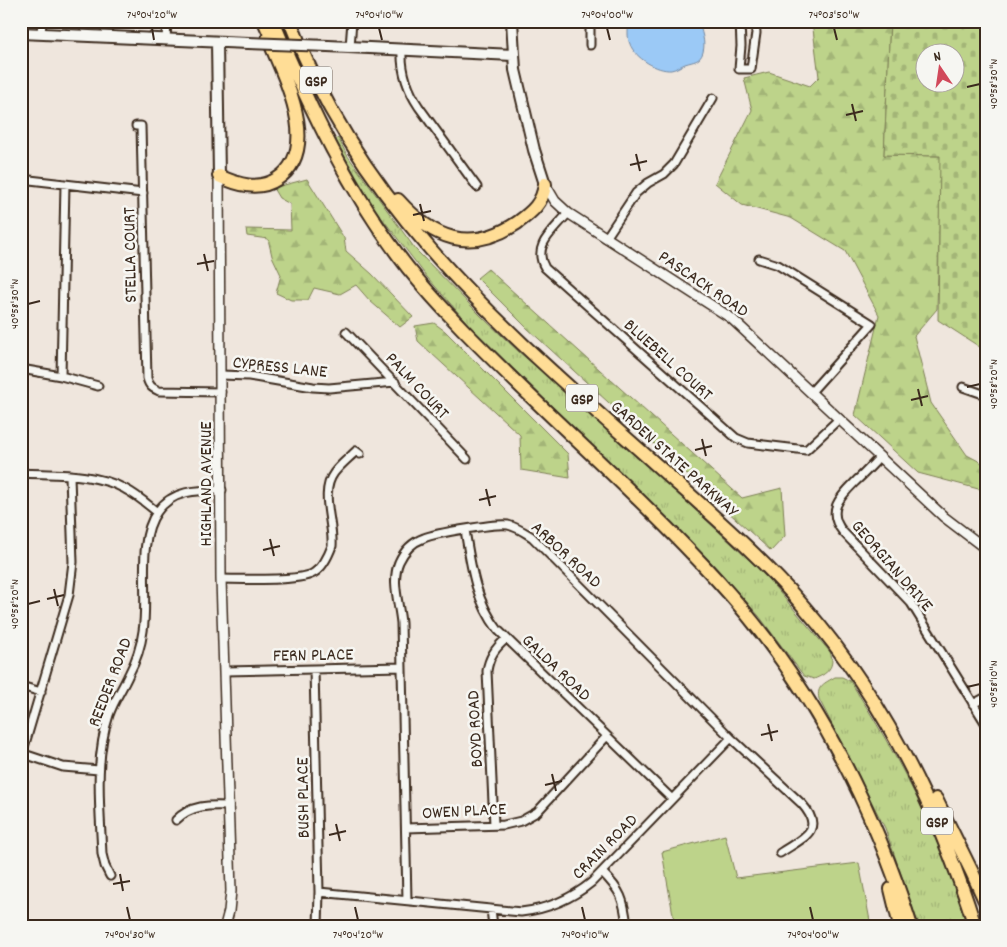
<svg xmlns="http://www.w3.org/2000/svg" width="1007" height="947" font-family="Dekko,sans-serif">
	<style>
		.grass { fill: url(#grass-tufts); stroke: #7c7e54 }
		.forest { fill: url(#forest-firs); stroke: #7c7e54 }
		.cemetery { fill: url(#cemetery-stones); stroke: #7c7e54; fill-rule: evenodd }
		.park { fill: #bdd38a; stroke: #7c7e54 }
		.water { fill: #9bc9f6; stroke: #7589a0 }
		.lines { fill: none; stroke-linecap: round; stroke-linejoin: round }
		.minor-casing { stroke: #3b2a1e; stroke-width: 11 }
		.tertiary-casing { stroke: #3b2a1e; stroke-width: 12 }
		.secondary-casing { stroke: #3b2a1e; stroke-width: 14 }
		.motorway-casing { stroke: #3b2a1e; stroke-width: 16 }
		.minor { stroke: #f6f6f2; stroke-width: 7 }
		.tertiary { stroke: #f6f6f2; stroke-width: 9 }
		.secondary { stroke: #f6f6f2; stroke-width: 10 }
		.motorway { stroke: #ffdd96; stroke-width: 12 }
		.secondary-bridge-casing { stroke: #3b2a1e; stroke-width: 14; stroke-linecap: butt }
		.secondary-bridge { stroke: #f6f6f2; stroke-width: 10 }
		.ticks { fill: none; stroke: #3b2a1e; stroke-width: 2 }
		.labels { text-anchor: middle; stroke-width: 5; stroke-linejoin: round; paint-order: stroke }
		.shield { fill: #f6f6f2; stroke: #73675e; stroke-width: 1 }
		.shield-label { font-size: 16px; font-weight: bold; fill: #3b2a1e }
		.street-label { font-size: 18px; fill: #3b2a1e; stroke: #f6f6f2 }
		.neatline { fill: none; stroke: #3b2a1e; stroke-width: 2 }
		.ticks-label { font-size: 12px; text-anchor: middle; fill: #3b2a1e }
	</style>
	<defs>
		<pattern id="grass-tufts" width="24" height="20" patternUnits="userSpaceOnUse" patternTransform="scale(1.25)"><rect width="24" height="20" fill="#bdd38a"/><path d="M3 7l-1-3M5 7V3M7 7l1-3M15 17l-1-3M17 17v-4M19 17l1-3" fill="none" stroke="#a3b577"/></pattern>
		<pattern id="forest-firs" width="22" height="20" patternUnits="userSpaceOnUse" patternTransform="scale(1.25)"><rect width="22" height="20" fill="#bdd38a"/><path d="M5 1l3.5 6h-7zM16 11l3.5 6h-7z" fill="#a3b577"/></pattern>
		<pattern id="cemetery-stones" width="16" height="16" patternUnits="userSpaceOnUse" patternTransform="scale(1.25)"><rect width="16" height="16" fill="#bdd38a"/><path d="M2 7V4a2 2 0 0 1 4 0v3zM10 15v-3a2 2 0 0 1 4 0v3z" fill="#a3b577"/></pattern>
	</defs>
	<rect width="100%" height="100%" fill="#efe6dd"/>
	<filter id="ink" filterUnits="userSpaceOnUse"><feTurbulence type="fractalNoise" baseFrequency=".02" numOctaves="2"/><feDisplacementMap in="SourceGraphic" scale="10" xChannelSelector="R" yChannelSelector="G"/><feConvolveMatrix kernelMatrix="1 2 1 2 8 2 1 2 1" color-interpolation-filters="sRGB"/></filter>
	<g filter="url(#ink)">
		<path class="grass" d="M338,138L347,155L416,250L482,317L519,352L613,433L763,573L830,652C836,667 827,674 814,679L804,676L759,616L711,562L470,326L427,277L372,205L334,141Z
			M835,677H842L850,681C899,757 942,839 967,926H919L885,828L819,699C816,686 825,683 835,677Z"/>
		<path class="forest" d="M812,21H890L884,155L941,156L937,309L914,336L931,403L967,455L986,465V491L918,473L855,415L879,315L845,251L791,218L742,205L715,183L752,110L744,78L769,72L810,86L819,77Z
			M307,179L344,238L346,251L372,274L413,317L400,327L370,301L356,285L340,294L314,288L308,300H291L276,293L281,275L272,256L268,239L247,236L246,229L291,230L290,204L279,198L273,188Z
			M488,269L742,498L782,488L785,536L771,551L527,328L477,278Z
			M434,323L445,331L568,454L570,478L521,470L520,435L418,341L415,326Z"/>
		<path class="cemetery" d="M890,21H986V351L938,320L940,156L884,155ZM924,52H954V82H924Z"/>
		<path class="park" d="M725,835L736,878L859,863L871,926H675L662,852Z"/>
		<path class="water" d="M629,21H699C701,32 706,41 703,52C700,62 694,61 685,64C680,66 677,69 671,70C657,71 635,58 630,44C627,38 628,28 629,21Z"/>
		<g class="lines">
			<g class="minor-casing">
				<path id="minor" d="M740,21L741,46L739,69H751L756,33L755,21
					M41,34L42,21
					M166,40L167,21
					M590,45V21
					M350,47L352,21
					M402,50C401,71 407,89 419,107L477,187
					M136,126H141L147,378C149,386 152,388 159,391L221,392
					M21,179L143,193
					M568,213C555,230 531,245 545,268L736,438L748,443L806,450L839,419
					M606,238L636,193L648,183L664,174L674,164L713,98
					M759,259L778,265L872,324L811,392
					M346,332L467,459
					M21,369L61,376L98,386
					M221,375L249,376L313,387L329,388L395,382
					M61,376L65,184
					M963,387L986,395
					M880,457C872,465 865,473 857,480C841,496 825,510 843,532L911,603L986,724
					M21,473C55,475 94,472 125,489C137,495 147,504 157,512
					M465,530C471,566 475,600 498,630L672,799
					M221,579C239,579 304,582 315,572C323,567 329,554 332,546C334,523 319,493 334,473C340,465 349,458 356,451L360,454
					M314,669L319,892L318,926
					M225,671L401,667
					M21,686L41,692
					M973,704L986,697
					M21,753L63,767L99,770
					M22,754L69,595L73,562L70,476
					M176,820C191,805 209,805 229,806
					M494,825L487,671C489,657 495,648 506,639
					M406,828L504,825L521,821L537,812L607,736
					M602,872C621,891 624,899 627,926
					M110,876L105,866L102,854C100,807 94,760 109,715C114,700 123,688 129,674C136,661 141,646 143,631C149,596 136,541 157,512C172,490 197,490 222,490
					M319,892L521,912C548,909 570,900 592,882L731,738
					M407,900L401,623C399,602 391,581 399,562C404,551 413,542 424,538C435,533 497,523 508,525C517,527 524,532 532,537L731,738L802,804C826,831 802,838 780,853
					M491,909L493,926"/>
			</g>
			<g class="tertiary-casing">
				<path id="tertiary" d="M219,176L221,579L231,891L229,911L225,926
					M545,184L555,201L568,213L731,318L944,517L986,549"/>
			</g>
			<g class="secondary-casing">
				<path id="secondary" d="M512,21L515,70L534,150L545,184
					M21,33L248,43
					M217,42L219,176
					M328,46L513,55"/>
			</g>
			<g class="motorway-casing">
				<path id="motorway" d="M264,21L274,43
					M273,21C309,107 350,194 408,268C442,310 481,348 520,386C586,450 655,512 717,580C809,680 870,797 911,926
					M290,21C364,219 520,342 671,478C717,519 764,560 804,607C884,699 938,810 975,926
					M219,176C238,185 259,191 277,179C323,149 283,75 268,38
					M398,200C433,239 470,254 517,223C532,212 543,203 545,184
					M936,799L972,872L986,903
					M891,889L900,926"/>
			</g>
			<use href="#minor" class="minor"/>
			<use href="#tertiary" class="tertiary"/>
			<use href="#secondary" class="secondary"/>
			<use href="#motorway" class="motorway"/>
			<g class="secondary-bridge-casing">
				<path id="secondary-bridge" d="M248,43L328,46"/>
			</g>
			<use href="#secondary-bridge" class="secondary-bridge"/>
		</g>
	</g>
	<path class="ticks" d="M152,28L154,40M379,28L382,40M607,28L610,40M834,28L837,40M967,87L980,84M852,104L856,121M846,115L863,111M636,154L640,171M630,165L647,161M420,204L424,221M413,215L431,211M204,254L208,271M197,264L214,261M28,304L40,301M967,387L980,384M918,389L922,406M911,400L928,396M702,439L706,456M695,450L712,446M486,489L490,506M479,500L496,496M270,539L274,556M263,550L280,546M54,589L58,606M47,599L64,595M28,604L40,601M967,687L980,684M768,724L772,741M761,735L778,731M552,774L556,791M545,785L562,781M336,824L340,841M329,835L346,831M120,874L123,891M113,884L130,881M127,907L130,920M355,907L358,920M582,907L585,920M810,907L813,920"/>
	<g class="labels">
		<g class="shield">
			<rect x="300" y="66.5" width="32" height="27" rx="4"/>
			<rect x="566" y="384.5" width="32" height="27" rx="4"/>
			<rect x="921" y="807.5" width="32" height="27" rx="4"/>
		</g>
		<g class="shield-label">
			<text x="316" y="86">GSP</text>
			<text x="582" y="404">GSP</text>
			<text x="937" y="827">GSP</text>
		</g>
		<g class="street-label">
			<text transform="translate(129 255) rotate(-91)" y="6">STELLA COURT</text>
			<text transform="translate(704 283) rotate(34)" y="6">PASCACK ROAD</text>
			<text transform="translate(669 359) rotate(42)" y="6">BLUEBELL COURT</text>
			<text transform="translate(280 366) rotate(6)" y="6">CYPRESS LANE</text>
			<text transform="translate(418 385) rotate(47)" y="6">PALM COURT</text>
			<text transform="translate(675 458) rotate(42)" y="6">GARDEN STATE PARKWAY</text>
			<text transform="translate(205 484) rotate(-90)" y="6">HIGHLAND AVENUE</text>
			<text transform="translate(567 554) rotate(43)" y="6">ARBOR ROAD</text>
			<text transform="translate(893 565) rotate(49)" y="6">GEORGIAN DRIVE</text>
			<text transform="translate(313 654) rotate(-1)" y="6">FERN PLACE</text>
			<text transform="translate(557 667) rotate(44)" y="6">GALDA ROAD</text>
			<text transform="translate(109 682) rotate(-69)" y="6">REEDER ROAD</text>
			<text transform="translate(474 729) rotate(-93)" y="6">BOYD ROAD</text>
			<text transform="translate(302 798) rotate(-91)" y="6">BUSH PLACE</text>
			<text transform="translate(464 810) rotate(-3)" y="6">OWEN PLACE</text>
			<text transform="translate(604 846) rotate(-45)" y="6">CRAIN ROAD</text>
		</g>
	</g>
	<rect width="1007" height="947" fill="none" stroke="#f6f6f2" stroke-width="55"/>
	<g transform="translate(940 68) rotate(347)"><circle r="24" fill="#f6f6f2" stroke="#aba49d"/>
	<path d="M0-4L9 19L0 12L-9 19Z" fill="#d1495b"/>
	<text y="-8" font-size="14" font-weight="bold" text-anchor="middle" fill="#3b2a1e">N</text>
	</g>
	<rect x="28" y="28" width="952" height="892" class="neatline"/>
	<g class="ticks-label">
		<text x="152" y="18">74°04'20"W</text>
		<text x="379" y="18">74°04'10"W</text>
		<text x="607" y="18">74°04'00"W</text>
		<text x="834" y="18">74°03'50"W</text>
		<text transform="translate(993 84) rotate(-90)" y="4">40°58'30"N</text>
		<text transform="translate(14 304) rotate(-90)" y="4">40°58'30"N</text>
		<text transform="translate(993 384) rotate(-90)" y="4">40°58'20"N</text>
		<text transform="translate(14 604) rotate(-90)" y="4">40°58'20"N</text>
		<text transform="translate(993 684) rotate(-90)" y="4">40°58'10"N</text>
		<text x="130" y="938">74°04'30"W</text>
		<text x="358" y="938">74°04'20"W</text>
		<text x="585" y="938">74°04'10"W</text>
		<text x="813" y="938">74°04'00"W</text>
	</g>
</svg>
